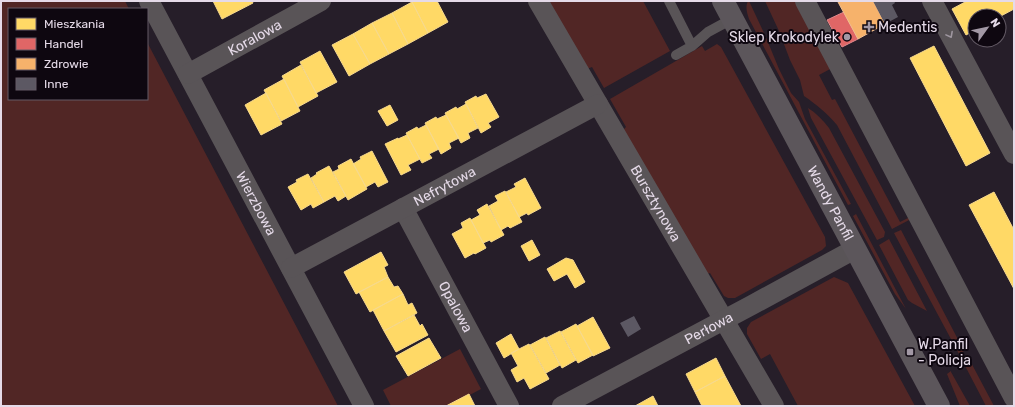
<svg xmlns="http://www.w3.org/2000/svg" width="1015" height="407" font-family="Rubik,sans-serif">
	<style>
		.green { fill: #512625 }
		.homes { fill: #ffd966; stroke: #f7d98d }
		.shops { fill: #e06666; stroke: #e2898d }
		.health { fill: #f6b26b; stroke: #f1be90 }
		.building { fill: #5c5863 }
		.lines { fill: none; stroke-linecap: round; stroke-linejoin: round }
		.lane { stroke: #595457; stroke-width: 10 }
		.street { stroke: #595457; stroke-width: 20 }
		.secondary { stroke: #5c565b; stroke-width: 22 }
		.oneway { stroke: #9f97a0 }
		.poi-dot { fill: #a298a5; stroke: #0e0710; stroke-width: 1.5 }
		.labels { text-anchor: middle; stroke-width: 4; stroke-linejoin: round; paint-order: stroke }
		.poi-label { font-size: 14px; fill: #e5dae8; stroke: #0e0710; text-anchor: start }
		.street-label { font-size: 14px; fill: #e5dae8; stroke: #0e0710 }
	</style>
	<rect width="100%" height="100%" fill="#261e29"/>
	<path class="green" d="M1,1H125L129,9H9V99H147V42L338,406H1Z
		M547,1H643L670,51L604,88L592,67L587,69Z
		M748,1H749L765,35L779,69L791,93L799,102L805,119L851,204L848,205L749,19C747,13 745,7 748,1Z
		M765,1H797L832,68L819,75L832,100L835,99L900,222L910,217L911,219L892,229L837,125C827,113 817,105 804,96L800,80L790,60L779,31Z
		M717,44L721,47L825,237L826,246L822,250L735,298H728L724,296L710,273L707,274L623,130L626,127L610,99L702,46L705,51Z
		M808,108C816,113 823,120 829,128L885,232L884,237L877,240L811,118Z
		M856,214L906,309L895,294L853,216Z
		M901,230L964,351L959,354L894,233Z
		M889,239L927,311L912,303L908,300L879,245Z
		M834,277L848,283L915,406H798L770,354L761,359L747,334V328L751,322Z
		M460,349L481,389L449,406H391L383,390Z
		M967,355L994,406H986L961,358Z
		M951,371V372L970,406H960L947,374Z"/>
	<path class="homes" d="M213,1H252L253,3L222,19Z
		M414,1H437L448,22L428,33L412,2Z
		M967,1H1014V9L999,17V16H975V30L966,35L952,9Z
		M412,2L428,33L408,44L392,13Z
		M392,13L408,44L389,54L372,23Z
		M372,23L389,54L370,64L353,34Z
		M353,34L370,64L349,76L332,45Z
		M934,46L990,153L966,166L910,58Z
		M320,51L337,82L316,93L300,62Z
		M301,65L318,96L298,107L282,76Z
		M284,79L300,111L281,121L264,90Z
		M266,93L282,124L261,135L245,105Z
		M486,94L499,117L488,123L491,127L481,133L465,102L476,96L477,98Z
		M466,104L478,128L468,133L470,138L461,143L445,113L456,107L457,109Z
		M390,105L398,120L387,126L378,111Z
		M446,115L459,138L449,143L451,148L441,154L425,123L436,117L437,119Z
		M426,125L439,149L429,154L432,158L422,163L406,133L417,127L418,129Z
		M407,135L420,159L408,165L411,170L401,175L385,144L398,138V139Z
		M372,151L388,182L378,187L375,182L366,187L353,164L361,159L360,157Z
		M351,159L367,189L348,200L333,172L339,169L338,166Z
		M329,166L346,196L338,201L335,196L324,202L311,178L317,174L316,173Z
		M308,174L324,202L313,208L311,204L301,210L288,187L297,182L296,180Z
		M525,178L541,208L528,215L527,213L519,217L506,192L516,187L514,184Z
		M505,191L522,222L510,228L508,226L501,230L489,206L498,201L495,196Z
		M994,192L1014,230V289L969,205Z
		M487,204L504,235L491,242L490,240L483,243L471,220L480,215L477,210Z
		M470,218L486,248L475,254L474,253L465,258L452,234L463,228L461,223Z
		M532,240L540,255L529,261L521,246Z
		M381,252L388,265L384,267L388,277L356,294L344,272Z
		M566,258L573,260L585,282L575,288L567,274L554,281L547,269Z
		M388,277L394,287L398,286L403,294L370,312L359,292Z
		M403,294L408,305L412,303L417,313L384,331L373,310Z
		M414,315L420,326L422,324L428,335L396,352L384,331Z
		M593,317L610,348L593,356L577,326Z
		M576,324L593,355L578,363L561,332Z
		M560,331L576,360L562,368L546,338Z
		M511,334L519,349L504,358L496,343Z
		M545,337L560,365L546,373L530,345Z
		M429,338L441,358L408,376L396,356Z
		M529,344L549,379L530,389L524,378L517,382L511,370L518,366L511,353Z
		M716,358L725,376L695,392L686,374Z
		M725,376L741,406H702L695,392Z
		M469,394L475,406H446Z
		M653,396L658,406H635Z"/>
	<path class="shops" d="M844,12L858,39L842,47L827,20Z"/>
	<path class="health" d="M839,1H873L885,24L858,39L838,2Z"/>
	<path class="building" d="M873,1H894L895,3L892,5L898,17L885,24Z
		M634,316L641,329L628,337L620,323Z"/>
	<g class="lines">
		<path class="lane" d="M669,1L692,46
			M676,55L692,46L708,32L732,19"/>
		<g class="street">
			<path id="s1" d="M149,1L364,406"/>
			<path id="s2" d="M538,1L774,406"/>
			<path d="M805,1L1014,398"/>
			<path d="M932,1L1014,154"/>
			<path id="s3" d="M188,74L321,1"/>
			<path id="s4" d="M403,208L509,406"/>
			<path id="s5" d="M291,268L598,104"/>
			<path id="s6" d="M562,406L752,305L855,249"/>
		</g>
		<path class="secondary" id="s7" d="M723,1L939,406"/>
	</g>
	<defs><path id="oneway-chevron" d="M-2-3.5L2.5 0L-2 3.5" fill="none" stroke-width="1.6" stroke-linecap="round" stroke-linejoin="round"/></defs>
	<use class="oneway" href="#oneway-chevron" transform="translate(950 35) rotate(62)"/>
	<g class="poi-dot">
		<path d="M867 21h4v4h4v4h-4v4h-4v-4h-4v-4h4z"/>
		<circle cx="847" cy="37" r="4"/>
		<rect x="906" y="348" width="8" height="8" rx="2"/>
	</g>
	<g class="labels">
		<g class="poi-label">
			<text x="878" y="32">Medentis</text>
			<text x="839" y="42" text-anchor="end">Sklep Krokodylek</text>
			<text x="918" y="349">W.Panfil<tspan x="918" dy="16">- Policja</tspan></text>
		</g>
		<g class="street-label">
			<text dy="5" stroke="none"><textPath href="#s3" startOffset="76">Koralowa</textPath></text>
			<text dy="5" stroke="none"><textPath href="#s5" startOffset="174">Nefrytowa</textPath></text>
			<text dy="5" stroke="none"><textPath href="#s1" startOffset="229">Wierzbowa</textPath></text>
			<text dy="5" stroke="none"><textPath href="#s2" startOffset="234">Bursztynowa</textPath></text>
			<text dy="5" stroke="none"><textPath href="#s7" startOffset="229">Wandy Panfil</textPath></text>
			<text dy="5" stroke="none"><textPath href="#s4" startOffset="112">Opalowa</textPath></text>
			<text dy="5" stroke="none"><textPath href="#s6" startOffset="166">Perłowa</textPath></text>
		</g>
	</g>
	<rect width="1015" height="407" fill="none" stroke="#e5dae8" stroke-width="4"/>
	<rect x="8" y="8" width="140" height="92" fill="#0e0710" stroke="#645b66"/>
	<rect x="16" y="18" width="20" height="12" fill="#ffd966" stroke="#645b66"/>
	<text x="44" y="28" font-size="12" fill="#e5dae8">Mieszkania</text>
	<rect x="16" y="38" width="20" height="12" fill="#e06666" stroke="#645b66"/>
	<text x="44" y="48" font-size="12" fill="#e5dae8">Handel</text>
	<rect x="16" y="58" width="20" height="12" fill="#f6b26b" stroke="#645b66"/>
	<text x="44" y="68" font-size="12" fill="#e5dae8">Zdrowie</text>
	<rect x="16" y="78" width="20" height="12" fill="#5c5863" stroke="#645b66"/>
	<text x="44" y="88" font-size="12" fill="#e5dae8">Inne</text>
	<g transform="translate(987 28) rotate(57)"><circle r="19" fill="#0e0710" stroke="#645b66"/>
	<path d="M0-3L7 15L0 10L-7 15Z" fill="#a298a5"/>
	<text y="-6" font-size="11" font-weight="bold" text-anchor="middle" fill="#e5dae8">N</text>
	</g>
</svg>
